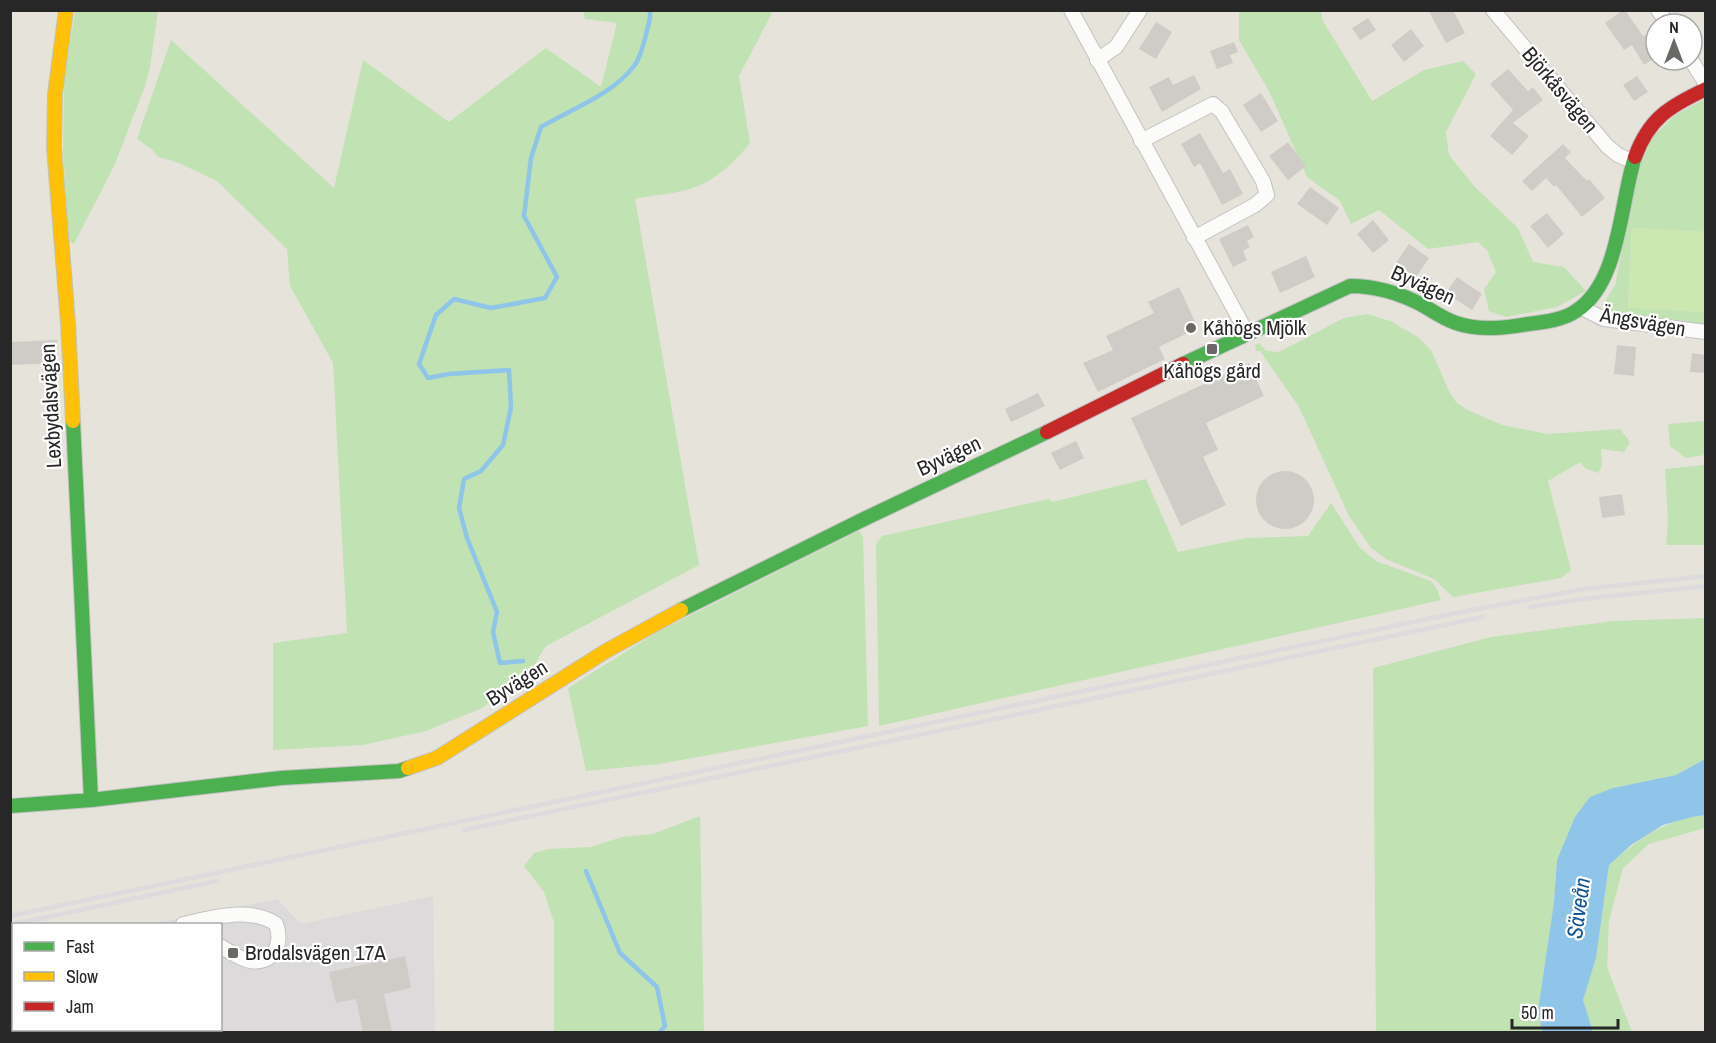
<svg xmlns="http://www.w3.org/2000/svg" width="1716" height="1043" font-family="'Archivo Narrow',sans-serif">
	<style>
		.industrial { fill: #dddadb }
		.green { fill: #c1e2b3 }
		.pitch { fill: #cce7b0 }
		.water { fill: #8ec5e9 }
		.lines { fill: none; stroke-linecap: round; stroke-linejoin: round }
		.stream { stroke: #8ec5e9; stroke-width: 4.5 }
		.building { fill: #cfccc7 }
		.street-casing { stroke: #c3c2c1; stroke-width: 16 }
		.fast-casing { stroke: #c3c2c1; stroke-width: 16 }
		.slow-casing { stroke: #c3c2c1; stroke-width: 16 }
		.jam-casing { stroke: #c3c2c1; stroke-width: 16 }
		.street { stroke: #fbfbfa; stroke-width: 14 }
		.fast { stroke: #4caf50; stroke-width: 14 }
		.slow { stroke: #ffc107; stroke-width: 14 }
		.jam { stroke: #c62828; stroke-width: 14 }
		.rail { stroke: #dcdbdd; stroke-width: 4.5 }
		.poi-dot { fill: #6a6966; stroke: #fff; stroke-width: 2 }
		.labels { text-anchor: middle; stroke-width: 4.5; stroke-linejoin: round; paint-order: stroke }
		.street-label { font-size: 21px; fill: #272727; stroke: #fff }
		.poi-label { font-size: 21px; fill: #272727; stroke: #fff; text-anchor: start }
		.water-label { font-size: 22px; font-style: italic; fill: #0c5396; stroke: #fff }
	</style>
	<rect width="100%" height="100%" fill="#e6e3db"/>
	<path class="industrial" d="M433,896L435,1032H11V953H13L14,1030H220V924H152L277,899L301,924Z"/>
	<path class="green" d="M75,11H158L150,67L145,86L115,164L74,244L69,241L63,151L64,82Z
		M583,11H773L739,76L750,143C732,165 711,185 682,191C666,195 650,195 635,199L699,565L546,646L531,670L482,708L426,731L363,745L273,750V643L347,633L333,363L290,286L287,249L217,181L179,163L159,157L151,149L137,139L171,40L334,188L363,60L449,122L546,48L601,87L617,23L585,19Z
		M1239,11H1321L1323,21L1372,101L1424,70L1463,61L1476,74L1446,132L1449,155L1475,187L1518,228L1533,262L1564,267L1586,291L1557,307L1506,317L1489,311L1484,289L1496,272L1487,250L1478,242L1428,249L1379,210L1351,224L1340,201L1307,177L1270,93L1239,40Z
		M1705,99V232L1632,228L1628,307L1705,312V329L1616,318L1607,312L1604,303L1615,285L1632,200L1643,158L1653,137L1674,116Z
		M1367,314L1390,321L1418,337L1431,350L1449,391L1456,402L1468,410L1502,425L1548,434L1620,429L1630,442L1624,452L1601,449L1602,464L1599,473L1586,469L1580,462L1548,481L1571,570L1561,578L1453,597L1434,579L1386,559L1371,548L1349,516L1299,407L1260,351H1256L1255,345L1259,343L1266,351L1279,352L1344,318Z
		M1705,421V455L1686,458L1670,446L1668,424Z
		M1705,465V545H1666L1668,521L1665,469Z
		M1146,479L1178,552L1246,538L1308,536L1331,503L1360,548L1376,561L1431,581L1436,587L1441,600L879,726L876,544L882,536L1049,499L1052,502Z
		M859,531L863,537L868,726L659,764L586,771L568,688L659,631Z
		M1705,618V759L1676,775L1613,788L1557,860L1554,902L1538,1010L1542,1032H1376L1373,668L1491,637L1613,621Z
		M1705,815V828L1649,844L1623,868L1609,921L1607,967L1632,1032H1593L1583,1000L1596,958L1609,865C1638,839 1666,819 1705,815Z
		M700,816L704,1032H554V922L544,892L524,866L534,853L549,849L591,847L622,837L653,834Z"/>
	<path class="pitch" d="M1632,228L1705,232V312L1628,308Z"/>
	<path class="water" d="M1705,759V815L1692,817L1663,825L1631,845L1609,865L1596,958L1583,1000L1593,1032H1542L1538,1010L1554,902L1557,860L1575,817L1590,797L1613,788L1676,775Z"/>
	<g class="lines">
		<path class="stream" d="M523,661L500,663L493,632L497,612L467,538L459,508L464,479L481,471L503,445L511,407L509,370L449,374L428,378L419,364L436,315L454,299L491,308L545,298L557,277L524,216L531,158L541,127C571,109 612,95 634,66C642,57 647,30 650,18V10
			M586,871L620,953L657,987L665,1026L660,1032"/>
	</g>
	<path class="building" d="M1428,10H1453L1465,33L1446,43Z
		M1623,10H1625L1643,36L1645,34L1656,51V57L1644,65L1632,45L1624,50L1605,23Z
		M1368,18L1376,30L1360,40L1352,28Z
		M1156,22L1172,32L1156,59L1139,49Z
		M1411,29L1424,46L1404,62L1391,45Z
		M1234,42L1238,52L1230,55L1233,63L1217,69L1210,51Z
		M1508,69L1528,91L1533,87L1543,100L1513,123L1529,136L1512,155L1490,136L1513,110L1490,84Z
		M1194,75L1201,89L1162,112L1149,87L1169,77L1173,85Z
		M1637,76L1648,92L1634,101L1623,85Z
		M1261,93L1278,121L1261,132L1243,105Z
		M1200,133L1223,173L1230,169L1243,194L1222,205L1200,163L1194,167L1181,144Z
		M1288,142L1306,166L1288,180L1269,156Z
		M1563,144L1571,152L1565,158L1587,181L1589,179L1605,198L1582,217L1556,185L1554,187L1546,178L1532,191L1522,181Z
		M1310,187L1339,208L1327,225L1297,204Z
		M1547,213L1564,234L1548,248L1530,226Z
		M1373,220L1389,240L1373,253L1357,234Z
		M1248,225L1254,237L1247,241L1250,247L1243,251L1247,260L1233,267L1219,239Z
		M1409,244L1429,258L1414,280L1394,266Z
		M1306,256L1315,277L1280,293L1271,272Z
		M1457,277L1482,294L1472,310L1446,293Z
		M1179,287L1198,328L1159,347L1165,359L1098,392L1083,363L1113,350L1106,336L1154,313L1148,302Z
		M57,340L58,363L10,365V342Z
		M1617,345L1636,347L1634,376L1614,374Z
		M1692,353L1706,355V373L1690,372Z
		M1249,363L1264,396L1206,423L1218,450L1203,457L1226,505L1181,526L1131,418Z
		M1038,393L1045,406L1011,422L1005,409Z
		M1076,441L1084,458L1060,470L1051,453Z
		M1256 500a29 29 0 1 1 58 0a29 29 0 1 1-58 0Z
		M1622,494L1625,515L1602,518L1599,497Z
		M405,956L411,988L384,994L392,1032H363L356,999L336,1003L329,972Z"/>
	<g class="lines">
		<g class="street-casing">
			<path id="street" d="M1071,10L1247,333
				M1493,10L1607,146L1618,155L1634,162
				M1658,10L1668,24
				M1097,60L1116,47L1140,10
				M1691,60L1706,84
				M1141,141L1213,104L1222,112L1263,181L1267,195L1255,205L1194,238
				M1582,308L1604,319L1706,332
				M183,924C212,918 250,906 276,924C283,943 274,965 250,961C240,959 229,951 220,946
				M10,960H14"/>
		</g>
		<g class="fast-casing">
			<path id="fast" d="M1183,364L1350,286C1377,286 1400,293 1424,306C1434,312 1444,319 1456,323C1479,331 1505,328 1528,324C1544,322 1563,320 1576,311C1620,283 1620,203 1635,157
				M73,421L91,800
				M681,610L864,519L1047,432
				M10,806L91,800L281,778L399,771L408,768"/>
		</g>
		<g class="slow-casing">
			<path id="slow" d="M66,10L55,94L54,147L68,323L73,421
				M408,768L437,758L606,651L681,610"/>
		</g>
		<g class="jam-casing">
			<path id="jam" d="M1635,157C1649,118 1670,106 1706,89
				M1047,432L1183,364"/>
		</g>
		<use href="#street" class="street"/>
		<use href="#fast" class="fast"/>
		<use href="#slow" class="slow"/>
		<use href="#jam" class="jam"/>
		<path class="rail" d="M1530,607L1583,599L1706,586
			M464,830L1483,617
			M10,916L1451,614L1584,589L1706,576
			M10,925L217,881"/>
	</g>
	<g class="poi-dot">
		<circle cx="1191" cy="328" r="6"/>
		<rect x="1206" y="343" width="12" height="12" rx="3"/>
		<rect x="227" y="947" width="12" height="12" rx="3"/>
	</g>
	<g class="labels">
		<g class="street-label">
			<text transform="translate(1560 90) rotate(50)" y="7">Björkåsvägen</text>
			<text transform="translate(1423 285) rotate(24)" y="7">Byvägen</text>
			<text transform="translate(1643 322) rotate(10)" y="7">Ängsvägen</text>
			<text transform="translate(51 406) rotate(-93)" y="7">Lexbydalsvägen</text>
			<text transform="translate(949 456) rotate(-25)" y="7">Byvägen</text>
			<text transform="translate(517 683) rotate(-32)" y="7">Byvägen</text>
		</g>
		<g class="poi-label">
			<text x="1203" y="335">Kåhögs Mjölk</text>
			<text x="1212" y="378" text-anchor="middle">Kåhögs gård</text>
			<text x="245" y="960">Brodalsvägen 17A</text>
		</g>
		<g class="water-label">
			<text transform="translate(1578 908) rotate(-82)" y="8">Säveån</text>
		</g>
	</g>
	<rect width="1716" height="1043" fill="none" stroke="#272727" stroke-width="24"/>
	<rect x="12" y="923" width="210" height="108" fill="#ffffff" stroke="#a9a9a9" stroke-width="1.5"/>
	<rect x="24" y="942" width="30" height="9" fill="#4caf50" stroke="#a9a9a9" stroke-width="1.5"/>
	<text x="66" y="953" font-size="18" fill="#272727">Fast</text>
	<rect x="24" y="972" width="30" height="9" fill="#ffc107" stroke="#a9a9a9" stroke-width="1.5"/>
	<text x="66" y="983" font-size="18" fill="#272727">Slow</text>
	<rect x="24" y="1002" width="30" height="9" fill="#c62828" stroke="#a9a9a9" stroke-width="1.5"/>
	<text x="66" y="1013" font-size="18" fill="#272727">Jam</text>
	<g transform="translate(1674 42)"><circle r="28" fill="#ffffff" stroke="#a9a9a9" stroke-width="1.5"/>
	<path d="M0-4.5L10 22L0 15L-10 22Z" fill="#6a6966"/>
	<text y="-9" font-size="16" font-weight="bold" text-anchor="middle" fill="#272727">N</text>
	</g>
	<path d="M1512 1019v9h106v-9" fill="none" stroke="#272727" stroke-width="3"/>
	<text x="1521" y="1019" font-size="18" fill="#272727" stroke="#ffffff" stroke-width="4.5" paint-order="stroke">50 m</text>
</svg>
